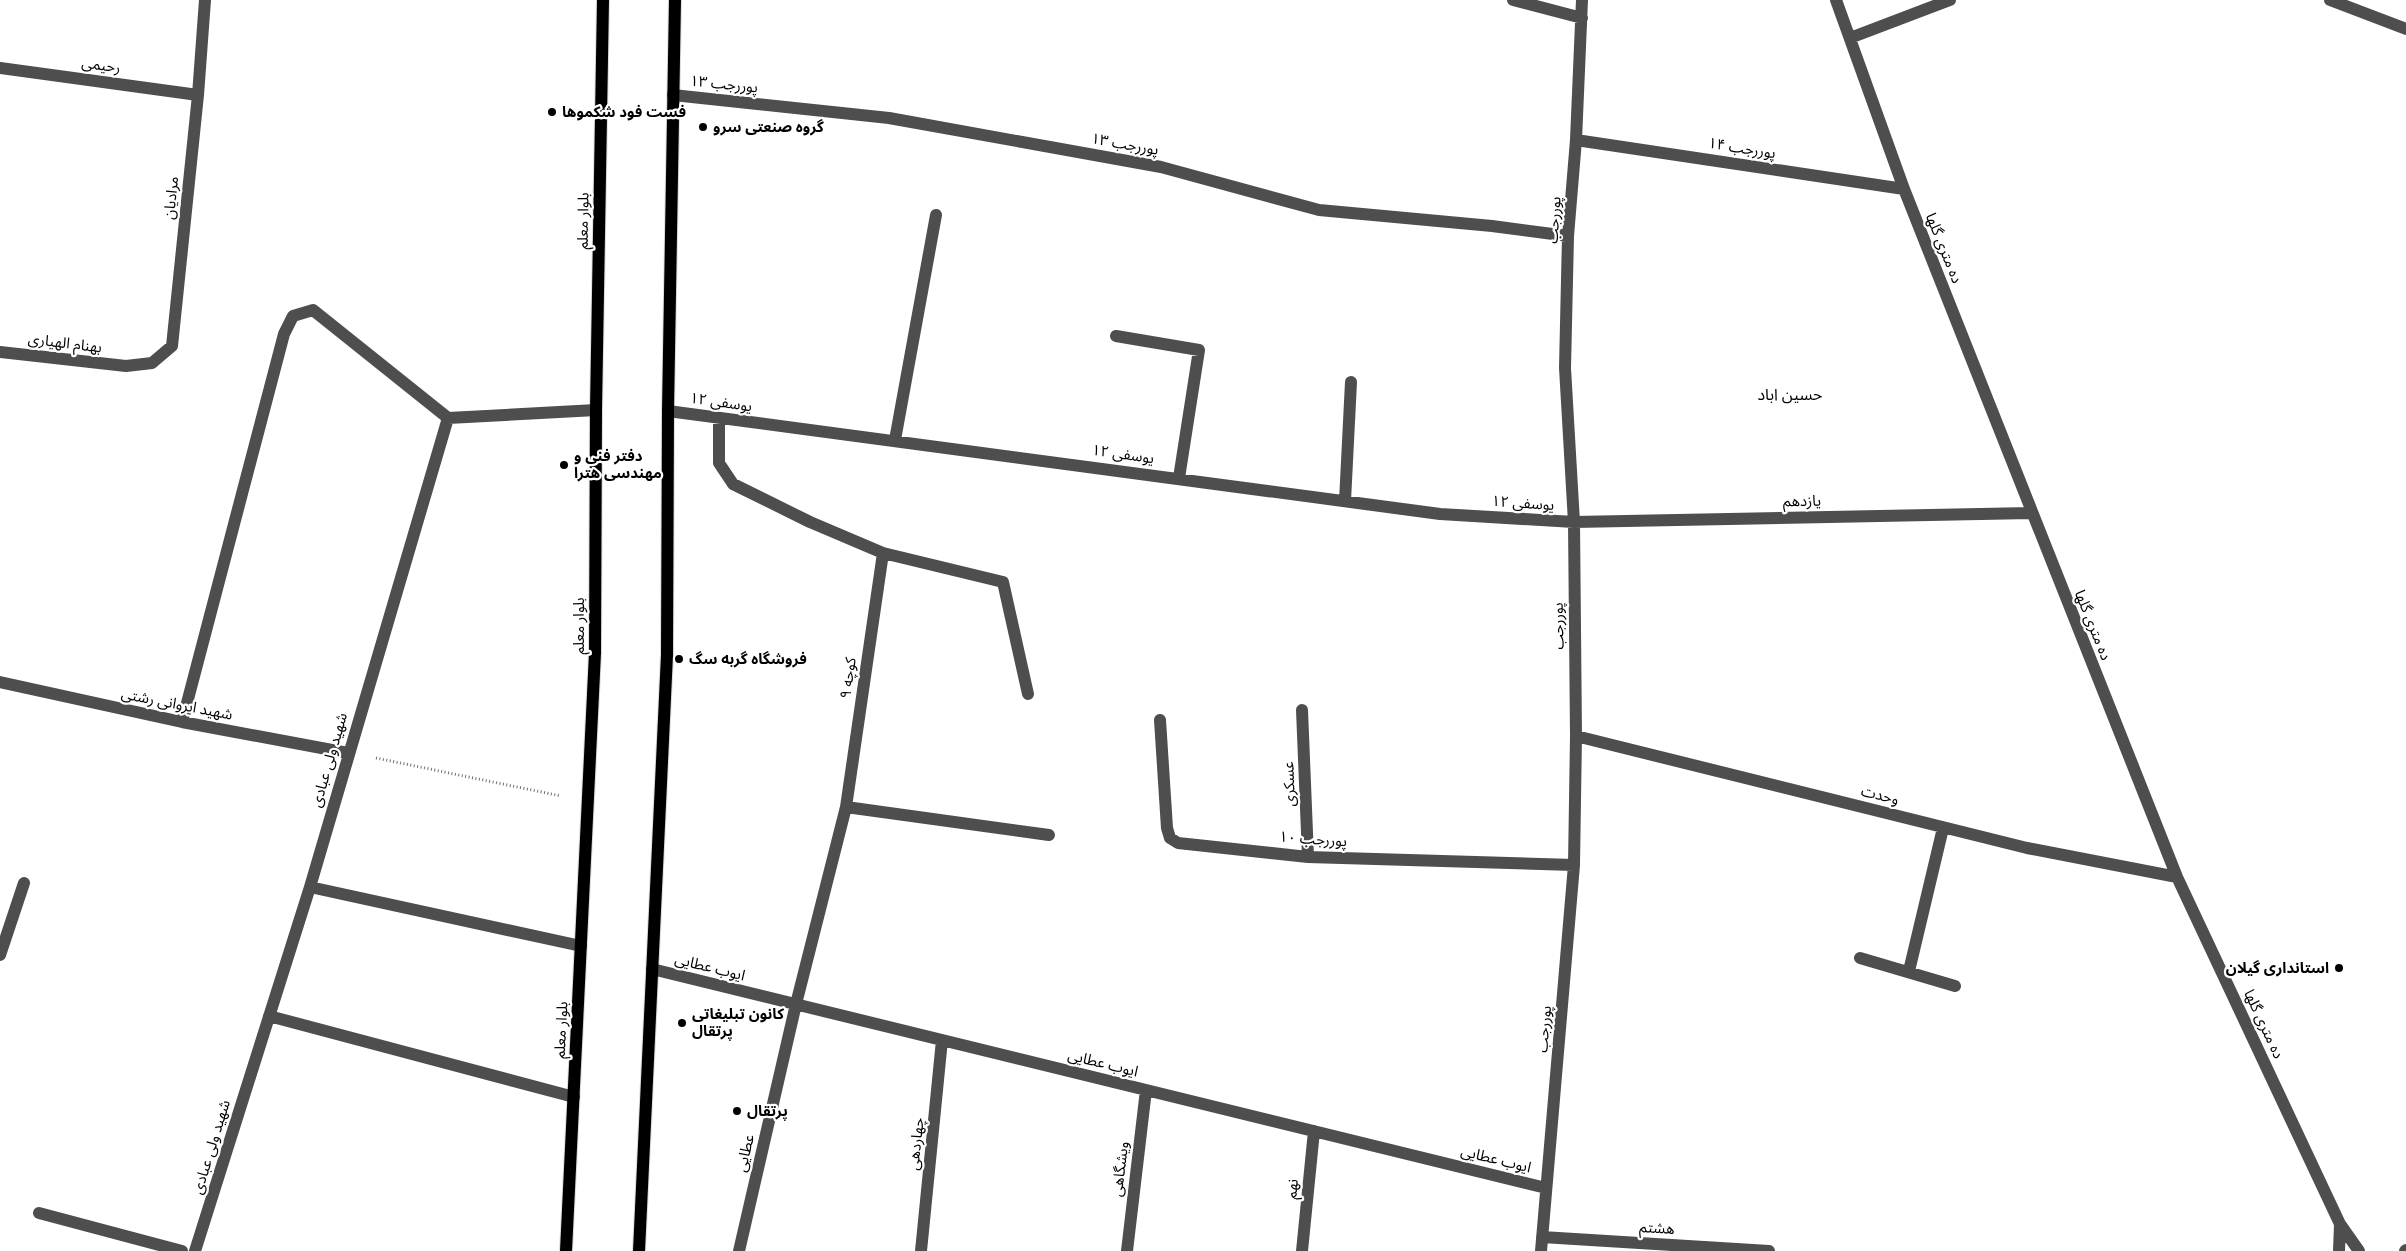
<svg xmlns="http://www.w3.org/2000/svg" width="2406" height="1251" font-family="'Golos Text','Noto Sans Arabic',sans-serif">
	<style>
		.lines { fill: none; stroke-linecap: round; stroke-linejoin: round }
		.major-casing { stroke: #dbdbdb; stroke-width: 14 }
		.path { stroke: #707070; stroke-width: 3; stroke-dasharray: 1 2.5; stroke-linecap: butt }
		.minor { stroke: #4e4e4e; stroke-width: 12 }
		.major { stroke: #000; stroke-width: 12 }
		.poi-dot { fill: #000; stroke: #fff; stroke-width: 2 }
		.labels { text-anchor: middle; stroke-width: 4.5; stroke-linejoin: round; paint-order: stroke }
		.street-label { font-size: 15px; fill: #000; stroke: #fff }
		.poi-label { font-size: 15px; font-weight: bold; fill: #000; stroke: #fff; text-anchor: start }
		.neighbourhood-label { font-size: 16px; fill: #000; stroke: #fff }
	</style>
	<rect width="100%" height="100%" fill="#fff"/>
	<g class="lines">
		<g class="major-casing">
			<path id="major" d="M566,1251L595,653L596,410L603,0
				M639,1251L667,655L668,411L675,0"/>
		</g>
		<path class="path" d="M376,758L561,796"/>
		<path class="minor" d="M1513,0L1582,18
			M1836,0L1904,189L2177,877L2340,1224L2339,1251
			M2330,0L2406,29
			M1850,38L1950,0
			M0,68L198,95
			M673,95L889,118L1161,167L1319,210L1492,226L1568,236
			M1576,140L1904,189
			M1116,336L1199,350L1179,478
			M0,352L126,366L152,363L172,346L198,95L205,0
			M668,411L1440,514L1574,522L2031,513
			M719,419V463L733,484L810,522L883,553L1003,582L1028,694
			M895,440L936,215
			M1345,501L1351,382
			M0,682L182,722L348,753
			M1302,710L1308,857
			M1160,720L1167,828L1170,838L1178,843L1308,857L1574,865
			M182,722L284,334L293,316L313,310L448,418
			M1576,736L2027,848L2177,877
			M846,807L883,553
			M310,887L581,946
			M0,955L24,883
			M1860,958L1955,986
			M652,969L1546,1188
			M1909,971L1943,828
			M269,1016L574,1097
			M39,1213L182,1251
			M2340,1224L2359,1251
			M1542,1237L1769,1251
			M195,1251L310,887L448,418L596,410
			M739,1251L796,1004L846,807L1049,835
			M921,1251L942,1040
			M1127,1251L1146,1090
			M1302,1251L1314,1131
			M1541,1251L1574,865L1576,736L1574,522L1565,368L1568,236L1576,140L1582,0
			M2405,1251L2406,1250"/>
		<use href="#major" class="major"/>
	</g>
	<g class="poi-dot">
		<circle cx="552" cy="112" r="5"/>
		<circle cx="703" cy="127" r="5"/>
		<circle cx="564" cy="465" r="5"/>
		<circle cx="679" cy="659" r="5"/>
		<circle cx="2339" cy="968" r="5"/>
		<circle cx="682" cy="1023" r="5"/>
		<circle cx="737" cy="1111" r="5"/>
	</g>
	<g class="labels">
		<g class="street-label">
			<text transform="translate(101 65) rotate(8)" y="5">رحیمی</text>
			<text transform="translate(724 84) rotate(6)" y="5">پوررجب ۱۳</text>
			<text transform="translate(1125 144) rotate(10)" y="5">پوررجب ۱۳</text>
			<text transform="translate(1742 148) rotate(9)" y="5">پوررجب ۱۴</text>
			<text transform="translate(171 198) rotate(-84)" y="5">مرادیان</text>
			<text transform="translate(1554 220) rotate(-86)" y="5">پوررجب</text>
			<text transform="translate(583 221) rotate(-89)" y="5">بلوار معلم</text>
			<text transform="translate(1944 248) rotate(68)" y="5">ده متری گلها</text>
			<text transform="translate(65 343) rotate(7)" y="5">بهنام الهیاری</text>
			<text transform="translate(721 402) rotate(8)" y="5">یوسفی ۱۲</text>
			<text transform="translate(1123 454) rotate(8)" y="5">یوسفی ۱۲</text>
			<text transform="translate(1802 501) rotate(-1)" y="5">یازدهم</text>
			<text transform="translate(1523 503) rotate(4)" y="5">یوسفی ۱۲</text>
			<text transform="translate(2093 625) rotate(68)" y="5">ده متری گلها</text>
			<text transform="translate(579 626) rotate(-90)" y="5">بلوار معلم</text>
			<text transform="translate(1558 626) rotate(-91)" y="5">پوررجب</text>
			<text transform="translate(848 678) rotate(-82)" y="5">کوچه ۹</text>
			<text transform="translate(177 704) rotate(11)" y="5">شهید ایروانی رشتی</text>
			<text transform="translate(329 760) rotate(-74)" y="5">شهید ولی عبادی</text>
			<text transform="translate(1289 784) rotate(-92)" y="5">عسکری</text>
			<text transform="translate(1880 795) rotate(14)" y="5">وحدت</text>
			<text transform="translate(1313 839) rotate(4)" y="5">پوررجب ۱۰</text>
			<text transform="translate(710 967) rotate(14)" y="5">ایوب عطایی</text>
			<text transform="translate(2264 1024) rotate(65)" y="5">ده متری گلها</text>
			<text transform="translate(1544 1029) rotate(-85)" y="5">پوررجب</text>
			<text transform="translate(561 1030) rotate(-87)" y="5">بلوار معلم</text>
			<text transform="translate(1103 1063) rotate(14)" y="5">ایوب عطایی</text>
			<text transform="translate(916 1144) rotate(-84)" y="5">چهاردهی</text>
			<text transform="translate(211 1147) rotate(-73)" y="5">شهید ولی عبادی</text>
			<text transform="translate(745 1153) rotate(-77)" y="5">عطایی</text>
			<text transform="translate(1496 1159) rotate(14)" y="5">ایوب عطایی</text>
			<text transform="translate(1120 1169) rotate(-83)" y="5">ویشگاهی</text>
			<text transform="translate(1292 1189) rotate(-84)" y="5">نهم</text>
			<text transform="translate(1657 1228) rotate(3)" y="5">هشتم</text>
		</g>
		<g class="poi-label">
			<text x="562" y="117">فست فود شکموها</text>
			<text x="713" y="132">گروه صنعتی سرو</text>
			<text x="574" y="461">دفتر فنی و<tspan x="574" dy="17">مهندسی هترا</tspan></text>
			<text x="689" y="664">فروشگاه گربه سگ</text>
			<text x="2329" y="973" text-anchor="end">استانداری گیلان</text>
			<text x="692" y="1019">کانون تبلیغاتی<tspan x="692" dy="17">پرتقال</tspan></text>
			<text x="747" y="1116">پرتقال</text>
		</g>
		<g class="neighbourhood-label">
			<text x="1790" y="400">حسین اباد</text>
		</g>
	</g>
</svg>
